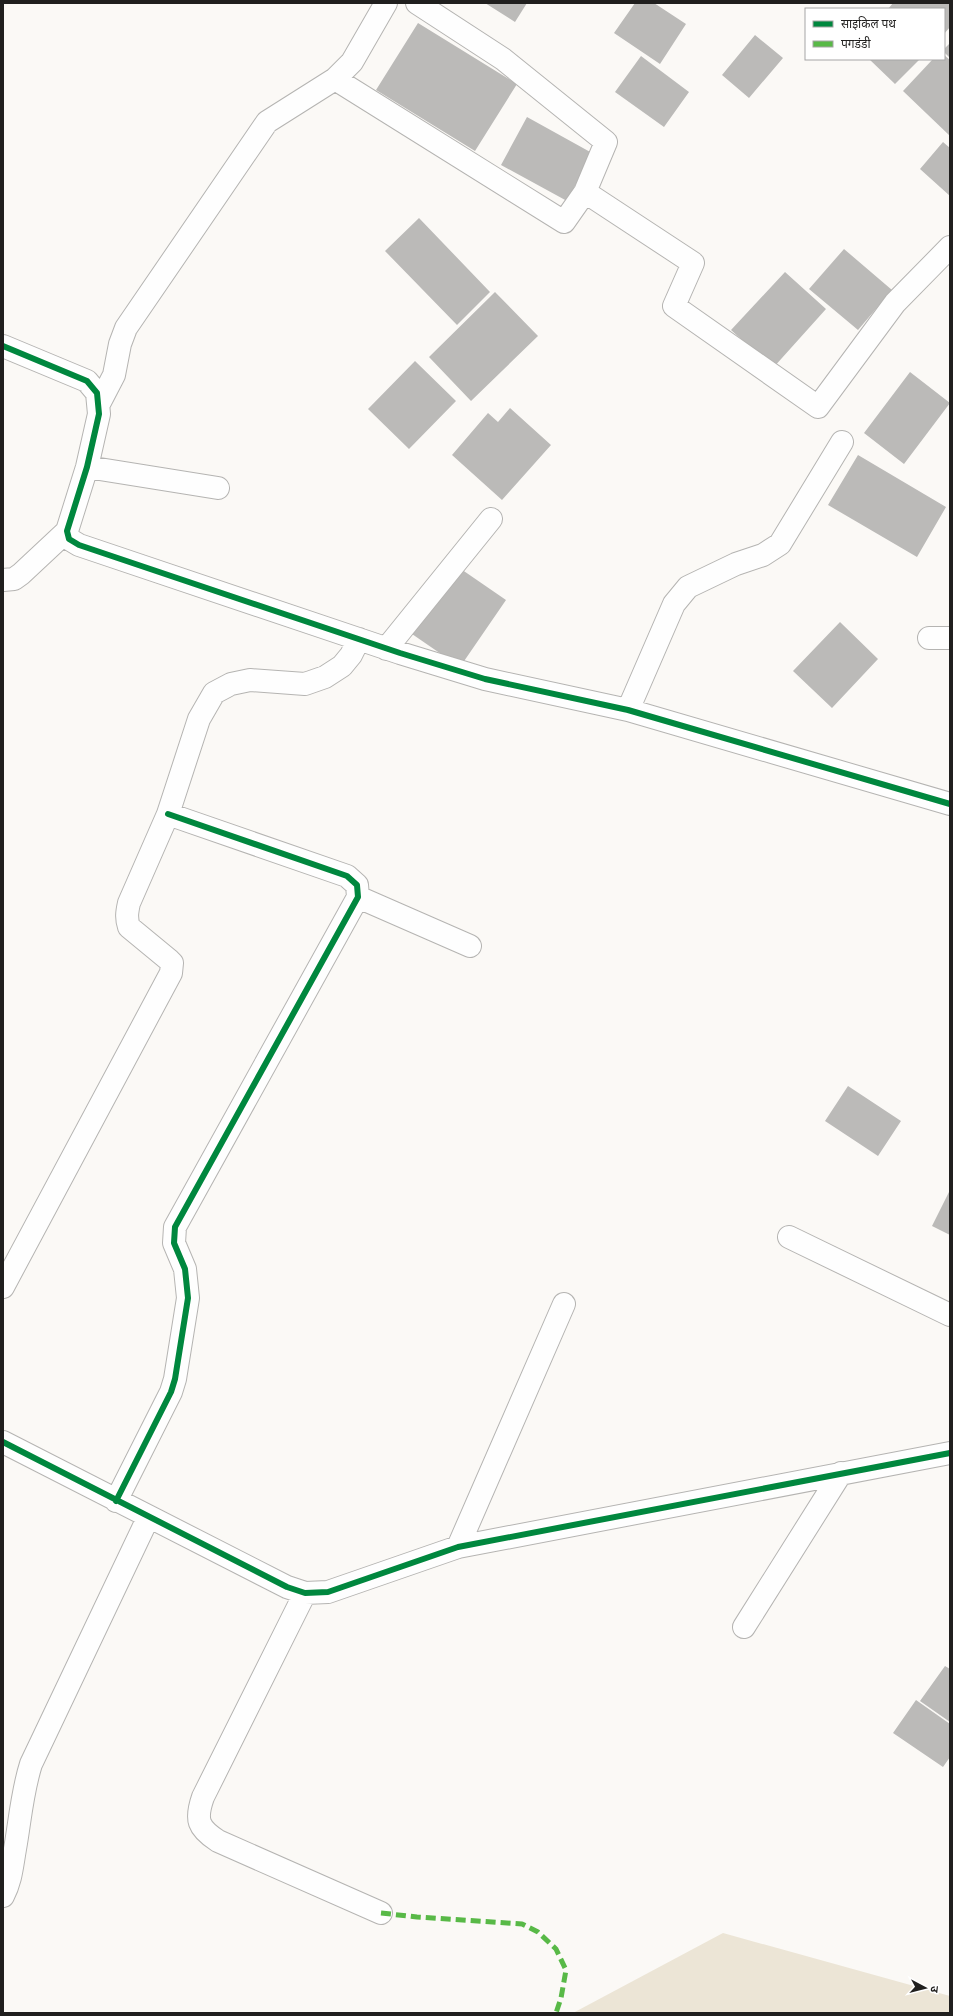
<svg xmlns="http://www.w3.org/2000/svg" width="953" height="2016" font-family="Overpass,'Noto Sans Devanagari',sans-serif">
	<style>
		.green { fill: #ece5d6 }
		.building { fill: #bbbab8 }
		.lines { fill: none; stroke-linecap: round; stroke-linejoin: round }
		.minor-casing { stroke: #b5b4b2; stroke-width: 24 }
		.minor { stroke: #fefefe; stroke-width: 22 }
		.quiet { stroke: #58b947; stroke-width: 5; stroke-dasharray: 10 5; stroke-linecap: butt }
		.cycleway-casing { stroke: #fff; stroke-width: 8 }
		.cycleway { stroke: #00873e; stroke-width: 6 }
	</style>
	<rect width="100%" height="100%" fill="#fbf9f6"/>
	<path class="green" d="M723,1933L950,1996V2013H573Z"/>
	<path class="building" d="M485,3H527L515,22Z
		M635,3H654L686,24L660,64L614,33Z
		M893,3H950V27L944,34V9H888Z
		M418,23L517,84L475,151L376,90Z
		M755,35L783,58L749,98L722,75Z
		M950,43V58L944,52V49Z
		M944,55L950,60V136L903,91L933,59H944Z
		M641,56L689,92L664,127L615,92Z
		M869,59H920L895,84Z
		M527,117L592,153L567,201L501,165Z
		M943,142L950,148V196L920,169Z
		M419,218L490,292L457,325L385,251Z
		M844,249L892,290L858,330L809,289Z
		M785,272L826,309L773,368L731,330Z
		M495,292L538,336L471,401L429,357Z
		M415,361L456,401L409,449L368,409Z
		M910,372L950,403L904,464L864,433Z
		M510,408L551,445L502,500L452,455L488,413L498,422Z
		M858,455L946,507L917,557L828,505Z
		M458,567L506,600L460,667L412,634Z
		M840,622L878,659L832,708L793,671Z
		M848,1086L901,1121L878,1156L825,1121Z
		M950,1190V1235L932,1226Z
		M945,1666L950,1669V1722L920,1701Z
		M916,1700L950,1724V1757L943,1767L893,1733Z"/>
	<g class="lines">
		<g class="minor-casing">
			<path id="minor" d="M335,79L564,222L585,192L606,142L503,59L417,3
				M585,192L693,263L674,306L818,407L895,303L950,247
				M3,346L87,381L97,393L99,414L87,467L67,531L69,539L79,545L400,653L485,679L628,710L950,804
				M100,402L114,375L120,344L126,328L267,122L335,79L352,62L386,3
				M87,467L218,488
				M3,580L14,579L21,574L67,531
				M929,638H950
				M386,649L491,519
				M628,710L674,604L688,587L736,564L763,555L780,544L842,442
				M358,897L470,946
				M789,1237L950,1315
				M3,1287L171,973L172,963L169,960L129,927C126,918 127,912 129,903L168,814L199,719L214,693L231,684L250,680L305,684L325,677L342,666L351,655L359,639
				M3,1442L287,1587L305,1593L328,1592L458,1547L950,1453
				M116,1501L171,1392L175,1379L188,1298L185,1269L174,1243L175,1227L358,897L357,885L347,876L168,814
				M458,1547L564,1304
				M305,1593L203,1797C195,1820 198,1828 218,1841L381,1913
				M744,1627L841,1473
				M3,1896C11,1881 12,1866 15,1849C20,1821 22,1792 31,1764L148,1518"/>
		</g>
		<use href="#minor" class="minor"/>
		<path class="quiet" d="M381,1913L417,1917L522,1924L538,1932L556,1949L566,1970L561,1998L556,2013"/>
		<g class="cycleway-casing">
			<path id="cycleway" d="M3,346L87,381L97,393L99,414L87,467L67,531L69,539L79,545L400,653L485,679L628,710L950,804
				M3,1442L287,1587L305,1593L328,1592L458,1547L950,1453
				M116,1501L171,1392L175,1379L188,1298L185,1269L174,1243L175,1227L358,897L357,885L347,876L168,814"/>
		</g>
		<use href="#cycleway" class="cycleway"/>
	</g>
	<rect width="953" height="2016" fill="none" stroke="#201f1e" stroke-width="8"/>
	<rect x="805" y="8" width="140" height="52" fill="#ffffff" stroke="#a6a5a5"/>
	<rect x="813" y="21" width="20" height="6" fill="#00873e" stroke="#a6a5a5"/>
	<text x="841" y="28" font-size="12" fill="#201f1e">साइकिल पथ</text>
	<rect x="813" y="41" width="20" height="6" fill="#58b947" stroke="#a6a5a5"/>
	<text x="841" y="48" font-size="12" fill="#201f1e">पगडंडी</text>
	<g transform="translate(925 1988) rotate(97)" stroke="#ffffff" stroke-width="3" paint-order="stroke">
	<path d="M0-3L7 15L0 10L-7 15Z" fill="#201f1e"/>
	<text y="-6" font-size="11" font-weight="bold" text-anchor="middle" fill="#201f1e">उ</text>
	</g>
</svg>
